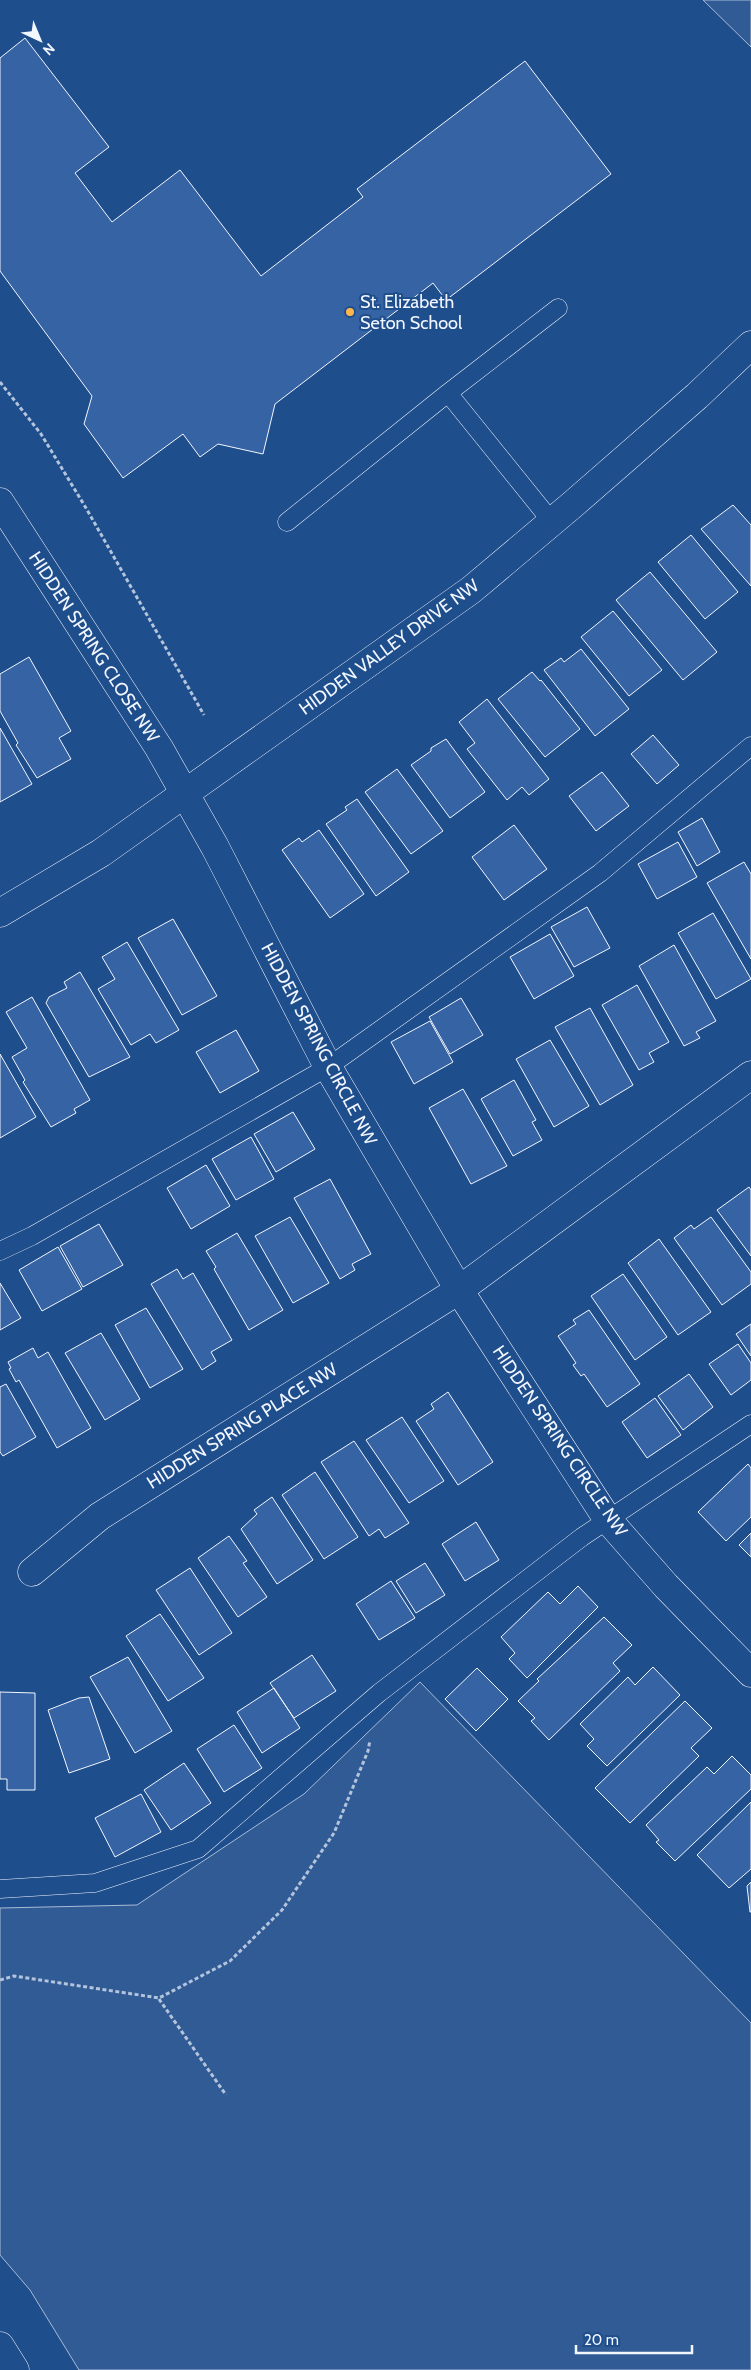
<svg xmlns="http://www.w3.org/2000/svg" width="751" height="2370" font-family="Cabin,sans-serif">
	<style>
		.built { fill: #305b95; stroke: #a8bbd7 }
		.building { fill: #3563a3; stroke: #f2f6ff }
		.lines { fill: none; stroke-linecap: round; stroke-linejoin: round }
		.service-casing { stroke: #f2f6ff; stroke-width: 19 }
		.minor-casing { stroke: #f2f6ff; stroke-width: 29 }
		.tertiary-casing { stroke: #f2f6ff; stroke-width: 29 }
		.path { stroke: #b3c4dc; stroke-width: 3; stroke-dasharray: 4 2.5; stroke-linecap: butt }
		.service { stroke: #1f4e8c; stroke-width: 18 }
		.minor { stroke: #1f4e8c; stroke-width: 28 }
		.tertiary { stroke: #1f4e8c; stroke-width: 28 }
		.poi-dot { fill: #ffb74d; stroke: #1f4e8c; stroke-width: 2 }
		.labels { text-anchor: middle; stroke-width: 4; stroke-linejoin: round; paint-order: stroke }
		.poi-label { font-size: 18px; fill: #f2f6ff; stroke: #1f4e8c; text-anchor: start }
		.street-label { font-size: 18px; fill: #f2f6ff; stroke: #1f4e8c }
	</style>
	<rect width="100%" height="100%" fill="#1f4e8c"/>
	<path class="built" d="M703,0H751V47Z
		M420,1682L751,2023V2370H79L30,2290L0,2255V1908L137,1905L304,1794Z"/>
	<path class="building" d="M25,38L109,147L75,173L112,222L180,170L261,276L363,197L357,189L525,61L611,174L446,300L433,283L275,404L263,454L218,444L200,457L183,434L123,478L84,424L92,396L0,271V58Z
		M733,505L751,525V586L701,529Z
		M691,535L738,592L705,619L658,562Z
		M650,572L717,652L683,680L616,600Z
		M613,611L662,670L629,696L581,637Z
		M581,649L629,709L595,736L544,670L561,658L564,662Z
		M29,657L71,731L59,738L71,759L37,778L16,745L18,743L0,711V674Z
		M532,672L540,681L541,680L580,729L545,757L498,699Z
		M487,699L549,779L529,795L522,787L507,800L467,749L475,743L459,722Z
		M0,728L32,784L0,802Z
		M653,735L679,765L657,784L631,754Z
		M446,739L485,792L450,818L411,765L431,751V748Z
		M397,769L443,831L411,854L365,792Z
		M602,772L629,806L596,831L569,796Z
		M357,799L409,872L376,896L326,824L347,810L345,807Z
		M702,818L720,852L697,866L678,832Z
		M514,825L547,869L504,900L472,857Z
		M319,830L364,894L330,918L282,850L299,838L302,842Z
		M678,842L697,877L657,899L638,864Z
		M744,862L751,874V959L707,883Z
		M587,907L610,948L574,967L551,927Z
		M713,913L751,979L716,999L678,933Z
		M173,919L217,996L182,1015L138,938Z
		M550,934L574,976L534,999L510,957Z
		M127,942L179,1030L156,1043L150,1034L131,1045L98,989L115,979L102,957Z
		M674,945L716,1021L696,1032L700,1038L684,1046L639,966Z
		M80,972L130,1057L89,1077L46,1003L49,997L67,988L64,982Z
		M637,985L669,1042L649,1053L654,1062L639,1070L602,1005Z
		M32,997L90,1100L74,1109L76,1113L51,1127L23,1082L25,1080L12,1057L27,1048L6,1012Z
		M461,998L483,1035L450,1054L429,1017Z
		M590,1008L633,1085L600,1105L555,1027Z
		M430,1021L453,1062L414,1084L391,1042Z
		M236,1030L259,1071L220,1093L196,1052Z
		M550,1040L589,1106L554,1127L516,1059Z
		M0,1054L36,1117L0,1138Z
		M514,1080L536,1120L532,1122L542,1140L513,1156L481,1099Z
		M463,1089L507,1166L471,1184L429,1108Z
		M293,1112L315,1149L276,1172L254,1134Z
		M251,1137L274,1179L236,1200L212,1159Z
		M206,1165L230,1206L191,1229L167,1188Z
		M330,1179L371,1254L352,1264L355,1270L340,1279L294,1198Z
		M749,1187L751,1190V1256L717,1210Z
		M290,1217L329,1283L293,1303L255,1236Z
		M711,1217L751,1272V1284L722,1305L674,1238L691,1225L694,1229Z
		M99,1224L123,1265L83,1287L60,1246Z
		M237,1233L283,1310L249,1330L214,1269L216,1267L206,1251Z
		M659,1239L711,1312L678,1335L628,1263Z
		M58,1247L82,1289L42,1311L19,1270Z
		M177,1269L183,1279L193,1273L232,1340L211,1352L216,1361L202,1370L151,1284Z
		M623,1274L667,1337L635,1360L591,1296Z
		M0,1283L21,1318L0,1330Z
		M146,1308L183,1369L150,1388L115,1325Z
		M589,1310L640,1384L607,1407L584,1374L581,1376L573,1365L576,1363L558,1336L576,1324L573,1320Z
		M751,1324V1356L736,1334Z
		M101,1333L140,1399L105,1420L65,1353Z
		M738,1344L751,1363V1380L731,1395L709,1364Z
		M33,1348L38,1358L48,1352L91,1428L57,1448L19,1380L16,1382L9,1369L11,1368L8,1362Z
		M689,1374L713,1407L683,1430L658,1396Z
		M6,1384L36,1437L3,1456L0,1452V1387Z
		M448,1392L493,1462L458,1485L416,1421L434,1409L431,1404Z
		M655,1398L681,1435L647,1458L622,1422Z
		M402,1417L444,1481L409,1503L366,1440Z
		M354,1441L409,1523L385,1538L379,1529L369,1536L321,1462Z
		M748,1464L751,1468V1517L726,1541L698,1512Z
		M315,1472L358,1537L324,1559L282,1495Z
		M272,1497L313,1560L277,1584L241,1529L257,1514L254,1510Z
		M476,1522L499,1560L465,1581L442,1544Z
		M751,1533V1557L739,1545Z
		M229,1536L247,1561L243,1563L267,1597L238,1617L198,1558Z
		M425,1563L445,1595L416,1613L396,1581Z
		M190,1568L232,1633L199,1655L156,1590Z
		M391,1581L415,1618L379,1640L356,1604Z
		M578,1586L598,1607L527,1678L509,1659L515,1653L501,1637L548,1592L560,1604Z
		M160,1614L204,1678L168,1701L126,1636Z
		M604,1617L632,1645L613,1663L620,1671L549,1740L531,1721L535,1718L518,1701L539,1681L537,1679Z
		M312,1655L336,1691L294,1718L270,1683Z
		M128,1657L172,1731L135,1753L90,1677Z
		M653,1667L680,1695L607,1766L587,1746L594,1739L580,1724L628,1677L635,1685Z
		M477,1668L508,1699L476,1731L445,1699Z
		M274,1688L300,1728L262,1753L237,1712Z
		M0,1692L35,1693V1790H7V1779H0Z
		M89,1697L110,1759L69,1773L48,1710L79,1698Z
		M685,1701L712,1728L691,1748L699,1756L630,1823L595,1788Z
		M234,1725L262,1768L224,1792L197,1749Z
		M732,1756L751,1775V1789L675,1861L656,1842L659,1840L646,1825L707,1767L714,1774Z
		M184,1763L211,1803L171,1830L144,1790Z
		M141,1794L161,1832L115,1857L95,1818Z
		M751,1802V1869L729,1888L697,1855Z
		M751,1882V1912H750L747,1886Z"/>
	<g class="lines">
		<g class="service-casing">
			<path id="service" d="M448,393L558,308
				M287,522L448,393L552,522
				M0,1251L32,1236L328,1067L600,873L751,746
				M0,1889L95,1883L198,1849L379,1693L582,1537L751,1424"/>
		</g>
		<g class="minor-casing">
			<path id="minor" d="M0,502L159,748L215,847L328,1067L459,1290L608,1520L666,1586L751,1673
				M32,1572L100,1516L459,1290L751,1075"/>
		</g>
		<g class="tertiary-casing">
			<path id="tertiary" d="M0,913L101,853L471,590L572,505L697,396L751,345
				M0,2346L15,2370"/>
		</g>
		<path class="path" d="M0,382L41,434L86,508L204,715
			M0,1980L14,1976L159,1998L230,1961L282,1910L334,1833L368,1751L370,1740
			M159,1999L226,2095"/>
		<use href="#service" class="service"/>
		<use href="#minor" class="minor"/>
		<use href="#tertiary" class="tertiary"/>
	</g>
	<circle class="poi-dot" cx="350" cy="312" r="5"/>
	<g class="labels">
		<g class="poi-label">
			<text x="360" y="308">St. Elizabeth<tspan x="360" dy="21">Seton School</tspan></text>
		</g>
		<g class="street-label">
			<text transform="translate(94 647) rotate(57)" y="6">HIDDEN SPRING CLOSE NW</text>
			<text transform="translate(389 647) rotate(-36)" y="6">HIDDEN VALLEY DRIVE NW</text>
			<text transform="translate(319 1044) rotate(62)" y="6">HIDDEN SPRING CIRCLE NW</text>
			<text transform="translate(242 1426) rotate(-32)" y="6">HIDDEN SPRING PLACE NW</text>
			<text transform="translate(560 1441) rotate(56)" y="6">HIDDEN SPRING CIRCLE NW</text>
		</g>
	</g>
	<g transform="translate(40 40) rotate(136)" stroke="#1f4e8c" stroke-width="4" paint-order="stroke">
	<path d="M0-4L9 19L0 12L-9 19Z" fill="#f2f6ff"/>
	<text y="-8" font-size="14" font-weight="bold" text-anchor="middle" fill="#f2f6ff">N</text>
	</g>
	<path d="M576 2345v8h116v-8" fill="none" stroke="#f2f6ff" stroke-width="2.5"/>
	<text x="584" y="2345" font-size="15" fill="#f2f6ff" stroke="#1f4e8c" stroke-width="4" paint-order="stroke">20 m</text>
</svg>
